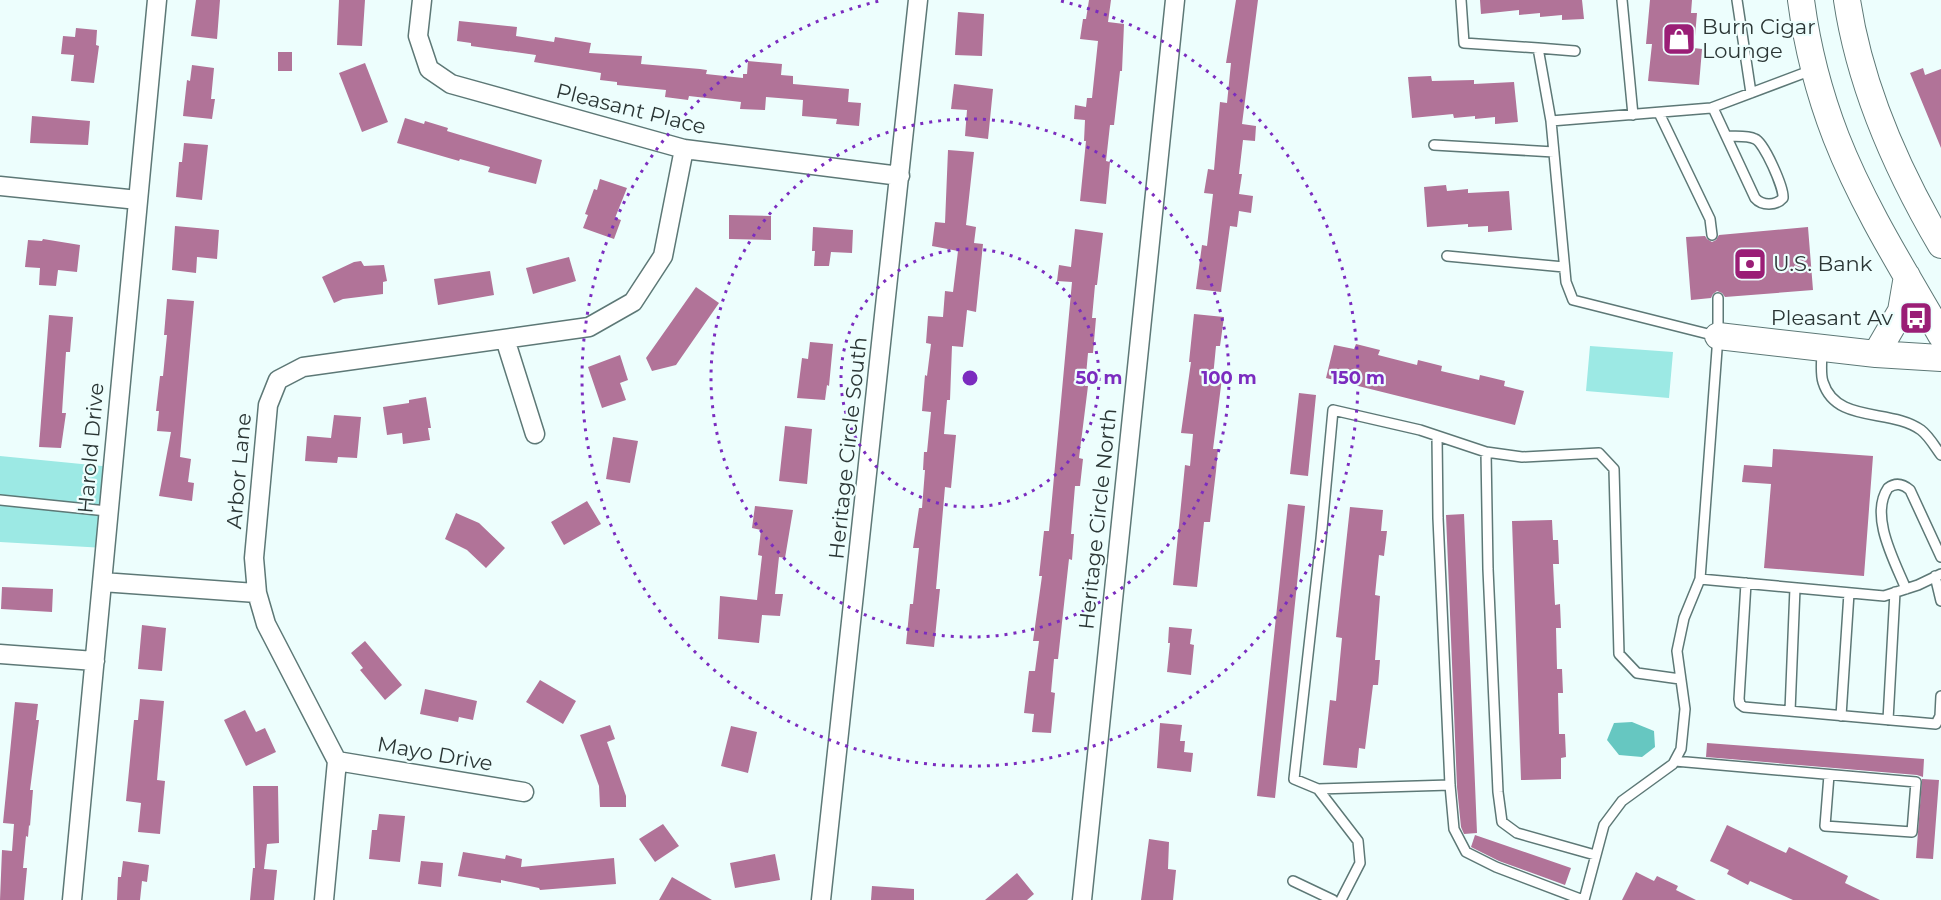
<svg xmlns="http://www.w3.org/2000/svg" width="1941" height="900" font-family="Montserrat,sans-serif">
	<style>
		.green { fill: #9ce9e4 }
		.water { fill: #66c7c1 }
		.building { fill: #b17398 }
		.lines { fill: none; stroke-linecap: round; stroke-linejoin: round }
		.lane-casing { stroke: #5d7876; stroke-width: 12 }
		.street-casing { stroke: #5d7876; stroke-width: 21 }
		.secondary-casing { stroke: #5d7876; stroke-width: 28 }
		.lane { stroke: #fff; stroke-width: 9 }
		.street { stroke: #fff; stroke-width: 18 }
		.secondary { stroke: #fff; stroke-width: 26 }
		.ring { fill: none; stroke: #7b2cbf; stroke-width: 3; stroke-dasharray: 3 6 }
		.labels { text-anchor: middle; stroke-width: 4.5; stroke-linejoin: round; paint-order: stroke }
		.poi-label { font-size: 21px; fill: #2b3635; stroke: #edfefd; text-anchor: start }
		.street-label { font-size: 21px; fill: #2b3635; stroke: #edfefd }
		.centre { fill: #7b2cbf; stroke: #edfefd; stroke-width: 3 }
		.ring-label { font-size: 18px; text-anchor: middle; font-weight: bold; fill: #7b2cbf; stroke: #edfefd; stroke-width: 4.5; stroke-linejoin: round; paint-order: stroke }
	</style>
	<rect width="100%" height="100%" fill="#edfefd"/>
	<path class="green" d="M1590,346L1673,352L1669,398L1586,391Z
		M0,456L112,467L105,548L0,542Z"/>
	<path class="water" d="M1632,722L1654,731L1655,747L1642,757L1619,755L1607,740L1614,723Z"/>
	<path class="building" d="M196,0H220L217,39L191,36Z
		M339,0H365L362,46L337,45Z
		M1089,0H1111L1108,22L1124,24L1122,71H1120L1114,125H1110L1106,161L1110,162L1106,204L1080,201L1086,141H1084L1085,120L1074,119L1075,105L1086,107L1087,98H1092L1098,41L1080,39L1083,19H1086Z
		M1236,0H1258L1242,124L1256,126L1255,141L1243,140L1239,174H1242L1239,194L1253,196L1251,213L1239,211L1237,227L1230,226L1221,292L1196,289L1202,245L1207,246L1213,194L1204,193L1208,169L1214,170L1220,102L1227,103L1231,63H1226Z
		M1480,0H1582L1584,19L1562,20V15L1540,17V13L1519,15V10L1481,14Z
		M1650,0H1692L1691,13H1697L1694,48L1702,49L1699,85L1648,81L1652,44H1646Z
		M958,12L984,14L982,56L955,55Z
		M459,21L517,27L516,36L554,42L555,37L591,43L589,53L642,56L641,64L700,69L707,70L706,74L743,78V74H747L748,61L782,64L781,75L793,76V84L849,89L848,102L861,103L859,126L836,124L837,119L802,116L803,100L766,97L765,110L740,109L741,102L689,96L688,100L665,97L666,90L617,85V82L600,80L601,73L534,62L536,55L471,46V43L457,41Z
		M76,28L97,30L96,45L99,46L94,83L71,81L74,55L61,54L63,36L75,37Z
		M278,52H292V71H278Z
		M365,63L388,122L362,132L339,73Z
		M192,65L214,68L211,99H215L212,119L183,116L187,80L190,81Z
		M1923,68L1925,75L1941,69V148L1910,73Z
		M1431,76L1432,81L1474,80V84L1514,82L1518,122L1495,124V117L1475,119V116L1454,118L1453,114L1412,118L1408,77Z
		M954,84L993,89L988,139L965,136L967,110L951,109Z
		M32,116L90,121L88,145L30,143Z
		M405,118L424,124L425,121L448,128L447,131L542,160L536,184L488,172L490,167L460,159L459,161L397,143Z
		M184,143L208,145L202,200L176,197L179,162H182Z
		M948,150L974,152L966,225L976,227L974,243L983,244L976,312L967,310L963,347L952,346L950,400H947L944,434L956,435L951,488L945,487L936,589H940L934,647L906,644L910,604H913L919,548H913L919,508H922L925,470H923L924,452H927L931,412L922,411L925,375L927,376L931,344L926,343L928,316L943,317L945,291L953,292L958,251L932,246L935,222L945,223Z
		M600,179L627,188L615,218L621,220L614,239L583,228L588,215L585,214L594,189L597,190Z
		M1446,185L1447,191L1468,189V193L1509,191L1512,230L1488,232V226L1468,227V224L1427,227L1424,187Z
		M729,215L771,216V240L729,239Z
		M175,226L219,230L217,259L197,257L196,273L172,270Z
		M813,227L853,230L852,253L831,252L829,266H814L815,251H812Z
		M1808,227L1813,290L1725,297L1722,293L1717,291L1713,294L1711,298L1691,300L1686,237L1705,236L1707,239L1712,242L1716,240L1719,235Z
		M1075,229L1103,233L1097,285H1095L1092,318H1096L1093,353H1088L1085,386H1088L1079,458L1083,459L1080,486H1075L1071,534H1074L1072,560L1069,559L1058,659H1054L1051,692L1055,693L1051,733L1032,732L1034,714L1024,713L1029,671H1035L1039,641H1033L1042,576H1039L1044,531H1049L1072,282L1057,281L1059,265L1071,267Z
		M43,239L80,245L77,272L58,270L56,286L39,285L40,268L25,267L28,240L42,241Z
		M569,257L576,281L533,294L526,268Z
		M361,261L364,266L384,265L387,281L383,282V294L343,299L334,303L322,277L354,262Z
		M490,271L494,295L438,305L434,279Z
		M696,287L719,303L676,365L652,371L646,358Z
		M167,299L194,301L180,457L191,459L188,482L194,483L192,501L159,496L171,432L157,431L159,411H156L160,376H163L167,335H164Z
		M1194,314L1224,317L1220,346H1216L1213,377L1222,378L1213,449H1218L1216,471L1210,522H1204L1197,587L1173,585L1185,465L1190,466L1193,434L1181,433L1191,362H1189Z
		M49,315L73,317L70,352H66L63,397L62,413H66L61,448L39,447Z
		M810,342L833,344L829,386L827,385L825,400L797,398L802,358L808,359Z
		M1356,344L1380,350L1378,355L1417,365L1418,360L1442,366L1441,371L1479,380L1480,375L1505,381L1504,386L1524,391L1515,425L1326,378L1334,345L1354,349Z
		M620,355L628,380L620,383L626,400L602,408L588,367Z
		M1299,393L1316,395L1308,476L1290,474Z
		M426,397L431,428H428L430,440L403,444L402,433L387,435L383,407L409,403V400Z
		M334,415L361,417L357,458L338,457L337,463L305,461L307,436L331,438Z
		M785,426L812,429L807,484L779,481Z
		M613,437L638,441L630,483L606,479Z
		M1773,449L1873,456L1864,576L1764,568L1771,484L1742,482L1744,465L1772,467Z
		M587,501L601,524L564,545L551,522Z
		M1288,504L1305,506L1275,798L1257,796Z
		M755,506L793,510L785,558L779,557L775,594H783L780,616L762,615L759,643L718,639L720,596L757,600L762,556L758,555L761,530L752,528Z
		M1350,507L1383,510L1381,531H1387L1384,556L1379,555L1375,595L1380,596L1375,660H1380L1378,685H1373L1365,749L1359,748L1357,768L1323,765L1330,700L1336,701L1342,638L1336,637Z
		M456,513L479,523L505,548L486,568L467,550L445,539Z
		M1464,514L1477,833L1464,834L1461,827L1457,787L1446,515Z
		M1552,520L1553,540H1558L1559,564H1553L1555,605L1560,604L1561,628H1556L1557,669H1562L1563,693H1558L1559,734H1565L1566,757L1561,758V779L1521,780L1512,521Z
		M2,587L53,589L52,612L1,609Z
		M142,625L166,628L162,671L138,669Z
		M1169,627L1192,629L1190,644L1194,645L1191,675L1167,672L1170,643H1168Z
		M365,641L402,685L385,700L360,670L363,668L351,653Z
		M540,680L576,701L563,724L526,702Z
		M425,689L477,701L473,720L459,717L458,722L420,714Z
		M140,699L164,701L157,780L165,781L160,834L138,832L141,803L126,801L134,720H138Z
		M15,702L38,704L36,720H39L30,790H33L30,826L29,825L28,837L26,836L23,868H27L24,900H0L2,850L12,851L14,824L3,823Z
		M245,710L256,732L265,728L276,752L246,766L224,720Z
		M1160,723L1182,725L1180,741H1185L1184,752L1193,753L1191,772L1157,768Z
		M610,725L615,739L607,742L626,796V807H600L599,786L580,735Z
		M731,726L757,732L748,773L721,766Z
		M1707,743L1924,759L1923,777L1917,775L1706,757Z
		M1922,779L1939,780L1933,859L1916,858Z
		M253,786H278L279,843L267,844L264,869L277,870L274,900H250L253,868H255Z
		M379,814L405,816L400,862L369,859L372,830H377Z
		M663,824L679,846L655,862L639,839Z
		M1727,825L1786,853L1789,847L1848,876L1845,883L1880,900H1793L1750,881L1748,885L1727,874L1729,870L1710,861Z
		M1475,835L1571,868L1565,885L1499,861L1471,847Z
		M1149,839L1169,842L1168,869L1176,870L1173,900H1141Z
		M463,852L505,859L506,855L522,859L521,867L614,858L616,884L540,890L539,888L501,880V883L458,876Z
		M775,854L780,880L735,888L730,863Z
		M123,861L149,865L147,882L142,881L140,900H117L118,877H121Z
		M421,861L443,863L441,887L418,884Z
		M1636,872L1654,881L1657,876L1678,886L1676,890L1696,900H1622Z
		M1017,873L1034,894L1027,900H985Z
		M672,877L712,900H659Z
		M872,886L914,889V900H871Z"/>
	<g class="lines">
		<g class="lane-casing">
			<path id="lane" d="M1461,0L1464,43L1538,48L1551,121L1711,108L1812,70
				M1622,0L1633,115
				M1737,0L1751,93
				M1538,48L1575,51
				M1713,108L1755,198C1762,206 1776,206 1783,198C1784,188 1764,142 1755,139C1747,135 1735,137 1726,136
				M1659,113L1710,219L1712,235
				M1551,121L1566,282L1573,300L1716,336
				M1434,145L1554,152
				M1447,256L1564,267
				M1822,350C1822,360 1820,373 1823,382C1836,424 1891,408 1921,430C1929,436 1935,447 1941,455
				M1437,436L1438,518L1450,785L1454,829L1466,852L1496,867L1583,900
				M1486,452L1488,569L1498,792L1502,822L1517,833L1595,855
				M0,500L107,511
				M1935,576L1941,601
				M1700,579L1884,596L1918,585L1941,574
				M1746,583L1739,699L1740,704L1744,707L1936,724L1940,716L1941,696
				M1906,589C1895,562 1869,516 1888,488C1896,482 1903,484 1910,490L1941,557
				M1790,711L1795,588
				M1841,716L1849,593
				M1888,720L1895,592
				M1675,761L1916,782L1912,832L1825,826L1829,775
				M1318,789L1450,785
				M1293,881L1333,900
				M1341,900L1360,863L1358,841L1318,789L1294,779L1321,539L1333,410L1420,430L1486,452L1522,457L1599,453L1614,469L1619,654L1637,673L1680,679
				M1584,900L1604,825L1622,801L1673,764L1681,749L1685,709L1677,651L1684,618L1700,579L1718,336V298"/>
		</g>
		<g class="street-casing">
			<path id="street" d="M422,0L418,36L429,69L451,84L684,149L900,176
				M0,186L138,200
				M505,339L535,434
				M102,582L257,593
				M0,654L95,661
				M337,761L524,792
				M72,900L157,0
				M324,900L337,761L266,624L257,593L254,558L268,405L278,380L303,367L589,327L633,302L663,256L684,149
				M821,900L918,0
				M1082,900L1175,0"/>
		</g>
		<g class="secondary-casing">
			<path id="secondary" d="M1801,0C1807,46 1819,93 1836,137C1863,206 1904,271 1941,335
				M1847,0C1860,87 1897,170 1941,245
				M1718,336L1876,354L1941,358
				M1876,354L1901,311L1907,276"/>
		</g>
		<use href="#lane" class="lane"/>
		<use href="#street" class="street"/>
		<use href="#secondary" class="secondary"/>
	</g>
	<g class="ring">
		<circle cx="970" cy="378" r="129"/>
		<circle cx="970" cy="378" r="259"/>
		<path d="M1061 1A388 388 0 1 1 879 1"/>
	</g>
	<defs>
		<g id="shop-square" transform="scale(1.725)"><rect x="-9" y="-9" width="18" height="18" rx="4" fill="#9a1e76" stroke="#edfefd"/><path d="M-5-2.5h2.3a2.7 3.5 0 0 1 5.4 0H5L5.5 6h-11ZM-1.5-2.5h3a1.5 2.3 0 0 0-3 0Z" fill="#fff"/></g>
		<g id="bank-square" transform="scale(1.725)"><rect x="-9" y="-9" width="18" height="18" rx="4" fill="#9a1e76" stroke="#edfefd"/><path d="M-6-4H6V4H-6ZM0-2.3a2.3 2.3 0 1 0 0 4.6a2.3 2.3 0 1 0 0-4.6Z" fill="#fff"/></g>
		<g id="bus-square" transform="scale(1.725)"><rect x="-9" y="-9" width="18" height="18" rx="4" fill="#9a1e76" stroke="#edfefd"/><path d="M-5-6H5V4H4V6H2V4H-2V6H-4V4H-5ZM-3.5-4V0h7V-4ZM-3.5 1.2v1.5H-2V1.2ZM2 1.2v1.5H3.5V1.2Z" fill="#fff"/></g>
	</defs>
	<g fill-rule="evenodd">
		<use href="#shop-square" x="1679" y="39"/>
		<use href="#bank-square" x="1750" y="264"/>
		<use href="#bus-square" x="1916" y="318"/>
	</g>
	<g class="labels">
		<g class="poi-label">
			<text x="1702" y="34">Burn Cigar<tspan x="1702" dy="24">Lounge</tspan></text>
			<text x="1773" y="271">U.S. Bank</text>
			<text x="1893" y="325" text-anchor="end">Pleasant Av</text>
		</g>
		<g class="street-label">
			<text transform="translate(631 109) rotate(14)" y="7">Pleasant Place</text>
			<text transform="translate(91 448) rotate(-85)" y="7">Harold Drive</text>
			<text transform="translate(848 448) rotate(-84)" y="7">Heritage Circle South</text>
			<text transform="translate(239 471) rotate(-85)" y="7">Arbor Lane</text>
			<text transform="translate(1098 519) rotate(-84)" y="7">Heritage Circle North</text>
			<text transform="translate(435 754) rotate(10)" y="7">Mayo Drive</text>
		</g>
	</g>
	<circle cx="970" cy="378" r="9" class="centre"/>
	<g class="ring-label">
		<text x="1099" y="384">50 m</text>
		<text x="1229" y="384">100 m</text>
		<text x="1358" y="384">150 m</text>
	</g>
</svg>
